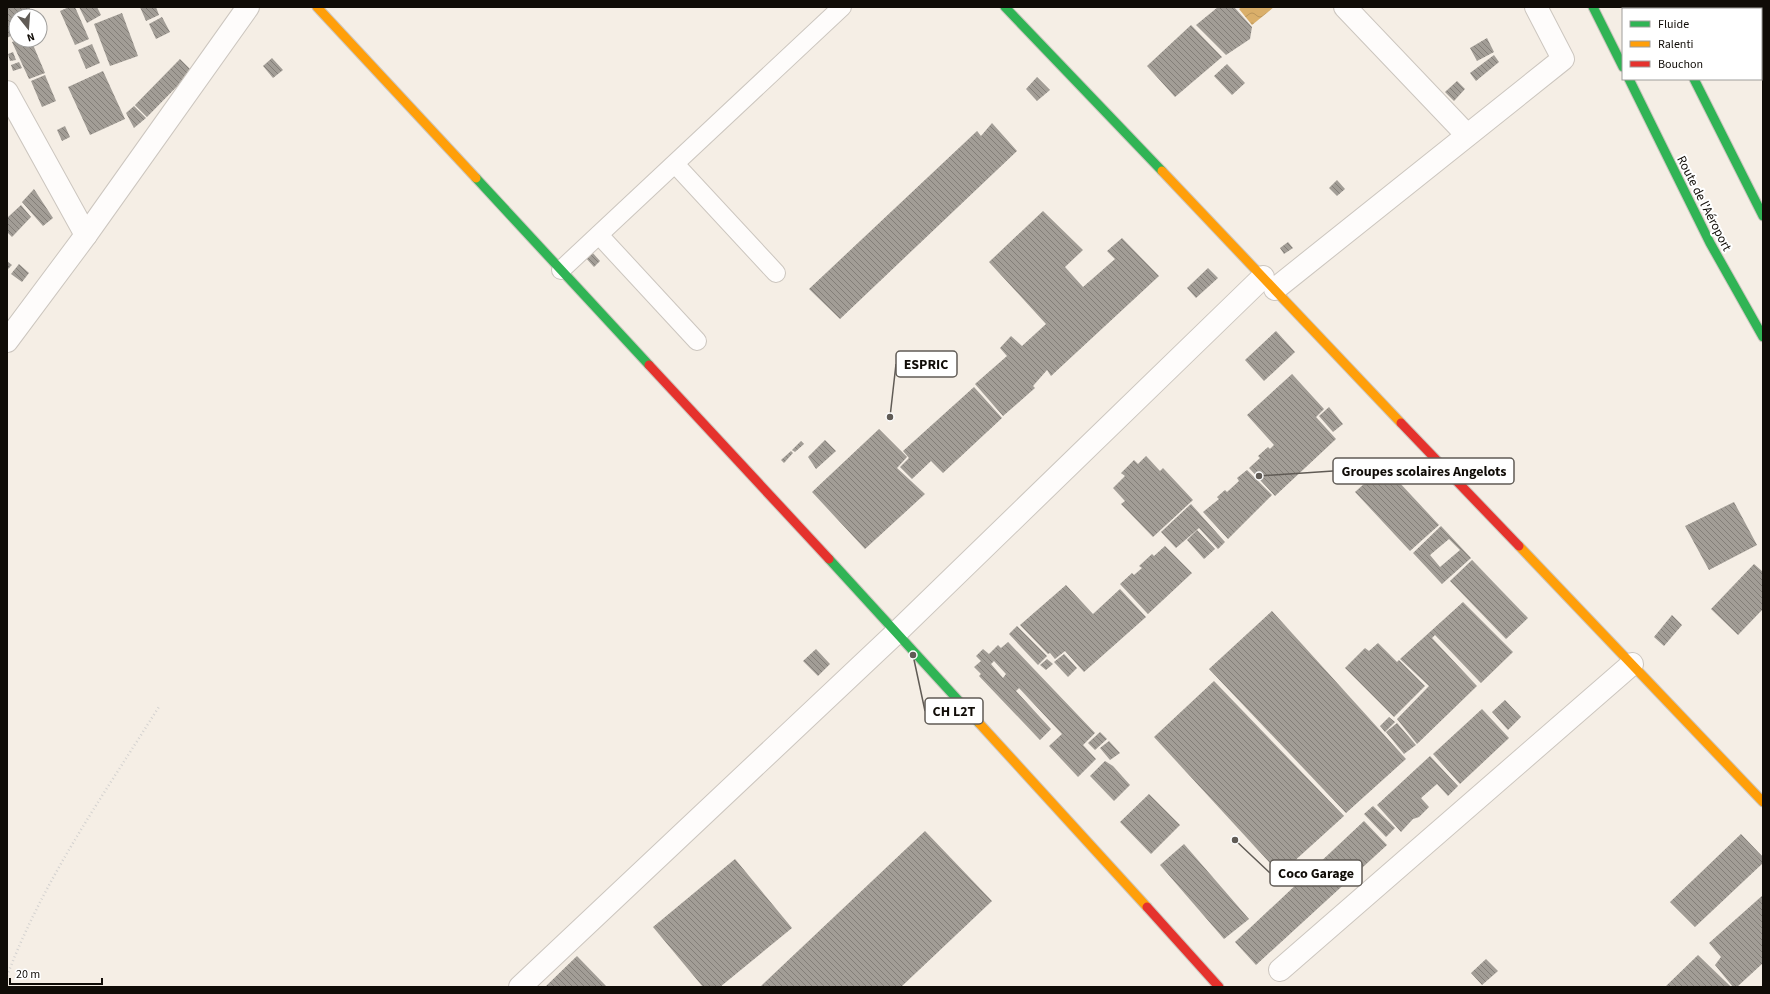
<svg xmlns="http://www.w3.org/2000/svg" width="1770" height="994" viewBox="0 0 1770 994" font-family="'Source Sans 3',sans-serif">
  <style>
    .water { fill: url(#water-waves) }
    .building { fill: url(#building-back-hatch); fill-rule: evenodd }
    .lines { fill: none; stroke-linecap: round; stroke-linejoin: round }
    .lane-casing { stroke: #ccc6bf; stroke-width: 20 }
    .street-casing { stroke: #ccc6bf; stroke-width: 24 }
    .fast-casing { stroke: #ccc6bf; stroke-width: 11 }
    .slow-casing { stroke: #ccc6bf; stroke-width: 11 }
    .jam-casing { stroke: #ccc6bf; stroke-width: 11 }
    .path { stroke: #d4d2d0; stroke-width: 2.5; stroke-dasharray: 1 3; stroke-linecap: butt }
    .lane { stroke: #fefcfb; stroke-width: 18 }
    .street { stroke: #fefcfb; stroke-width: 22 }
    .fast { stroke: #30b455; stroke-width: 9 }
    .slow { stroke: #ff9f0a; stroke-width: 9 }
    .jam { stroke: #e5322d; stroke-width: 9 }
    .labels { text-anchor: middle; stroke-width: 4; stroke-linejoin: round; paint-order: stroke }
    .street-label { font-size: 13px; fill: #100c07; stroke: #fff }
    .leader { fill: none; stroke: #605b55; stroke-width: 1.5 }
    .callout-dot { fill: #605b55; stroke: #fff; stroke-width: 1.5 }
    .callout { fill: #fff; stroke: #605b55; stroke-width: 1.5 }
    .callout-label { font-size: 14px; text-anchor: middle; font-weight: bold; fill: #100c07 }
  </style>
  <defs>
    <pattern id="water-waves" width="16" height="10" patternUnits="userSpaceOnUse"><rect width="16" height="10" fill="#daaf6a"/><path d="M0 5q4-4 8 0t8 0" fill="none" stroke="#ba955a"/></pattern>
    <pattern id="building-back-hatch" width="6" height="6" patternUnits="userSpaceOnUse"><rect width="6" height="6" fill="#a29d96"/><path d="M-1 5l2 2M0 0l6 6M5-1l2 2" fill="none" stroke="#837e78"/></pattern>
  </defs>
  <rect width="100%" height="100%" fill="#f5eee5"/>
  <path class="water" d="M1242 7H1274L1252 25 1239 9Z"/>
  <g class="building">
    <path d="M7 7H29L34 16H16V33L7 38Z"/>
    <path d="M69 7H75L89 39 75 45 60 11Z"/>
    <path d="M79 7H97L101 15 87 23Z"/>
    <path d="M140 7H156L159 15 146 21Z"/>
    <path d="M1218 7H1234L1252 27 1250 39 1226 55 1196 25Z"/>
    <path d="M122 13 138 56 110 66 94 24Z"/>
    <path d="M162 17 170 32 156 39 149 24Z"/>
    <path d="M1191 25 1222 57 1175 97 1147 66Z"/>
    <path d="M1487 38 1494 52 1477 61 1470 48Z"/>
    <path d="M17 40H31L45 73 29 79 12 42Z"/>
    <path d="M92 44 100 63 86 69 78 50Z"/>
    <path d="M13 52 16 60 10 61 8 54Z"/>
    <path d="M1494 55 1499 62 1476 81 1470 73Z"/>
    <path d="M272 58 283 70 273 78 263 66Z"/>
    <path d="M180 59 192 71 147 117 135 105Z"/>
    <path d="M19 62 22 68 13 71 11 65Z"/>
    <path d="M1227 64 1245 83 1232 95 1214 76Z"/>
    <path d="M103 71 125 119 90 135 68 87Z"/>
    <path d="M45 75 56 101 42 107 31 81Z"/>
    <path d="M1037 77 1050 90 1037 101 1026 89Z"/>
    <path d="M1457 81 1465 89 1454 101 1445 92Z"/>
    <path d="M134 106 146 118 134 128 126 113Z"/>
    <path d="M992 123 1017 151 840 319 809 289 977 131 981 136Z"/>
    <path d="M65 126 70 137 62 141 57 130Z"/>
    <path d="M1337 180 1345 189 1337 196 1329 188Z"/>
    <path d="M34 189 53 218 43 226 22 202Z"/>
    <path d="M21 205 31 217 12 237 7 232V218Z"/>
    <path d="M1043 211 1083 250 1065 267 1083 287 1115 259 1107 251 1122 238 1159 276 1051 376 1047 370 1033 386 1035 388 1003 416 975 384 1007 356 1000 348 1011 336 1022 346 1046 324 989 262Z"/>
    <path d="M1288 242 1293 248 1284 254 1280 248Z"/>
    <path d="M591 251 600 261 594 267 585 257Z"/>
    <path d="M7 261 12 265 7 270Z"/>
    <path d="M19 264 29 273 22 282 11 274Z"/>
    <path d="M1208 268 1218 278 1196 298 1187 288Z"/>
    <path d="M1276 331 1295 352 1264 381 1245 360Z"/>
    <path d="M1292 374 1324 409 1316 417 1336 439 1275 496 1249 468 1260 458 1258 456 1268 447 1270 449 1274 445 1247 415Z"/>
    <path d="M974 387 1002 418 943 473 931 461 912 479 900 467 909 458 903 451Z"/>
    <path d="M1329 407 1343 424 1333 432 1319 416Z"/>
    <path d="M879 429 907 457 897 468 925 494 865 549 812 492Z"/>
    <path d="M825 440 836 451 816 469 808 457Z"/>
    <path d="M801 441 804 444 795 452 792 450Z"/>
    <path d="M791 451 793 453 784 463 781 460Z"/>
    <path d="M1146 456 1160 471 1163 468 1193 500 1153 537 1121 504 1125 501 1113 488 1125 476 1121 473 1134 460 1138 464Z"/>
    <path d="M1384 466 1439 525 1410 551 1355 492Z"/>
    <path d="M1247 470 1272 495 1228 539 1203 512 1219 499 1217 497 1225 490 1227 492 1239 481 1237 478Z"/>
    <path d="M1734 502 1757 545 1709 570 1685 526Z"/>
    <path d="M1191 504 1225 542 1218 549 1199 528 1176 548 1161 532Z"/>
    <path d="M1441 526 1471 558 1442 584 1413 553ZM1449 539 1460 550 1440 567 1430 555Z"/>
    <path d="M1197 530 1215 549 1204 559 1187 540Z"/>
    <path d="M1165 546 1192 573 1148 614 1120 584 1132 573 1134 575 1142 568 1139 566 1152 554 1154 556Z"/>
    <path d="M1472 560 1528 618 1506 639 1450 581Z"/>
    <path d="M1754 564 1763 572V609L1738 635 1711 609Z"/>
    <path d="M1066 585 1093 614 1120 589 1146 617 1084 672 1065 651 1055 659 1050 653 1048 654 1020 625Z"/>
    <path d="M1463 602 1513 652 1481 683 1435 635 1432 638 1477 686 1417 744 1397 719 1429 686 1400 659Z"/>
    <path d="M1272 611 1406 759 1346 813 1209 669Z"/>
    <path d="M1672 615 1682 625 1664 646 1654 637Z"/>
    <path d="M1017 626 1047 656 1038 665 1009 634Z"/>
    <path d="M1008 642 1095 733 1083 745 1096 759 1078 777 1049 746 1062 734 1019 688 1016 691 1051 729 1040 740 979 676 981 674 974 667 981 661 976 656 983 649 989 654 998 645 1001 648ZM994 661 1006 674 1003 678 991 664Z"/>
    <path d="M1378 643 1397 662 1399 660 1425 686 1394 717 1345 668 1365 648 1369 651Z"/>
    <path d="M816 649 830 664 818 676 803 661Z"/>
    <path d="M1064 654 1077 668 1068 677 1054 662Z"/>
    <path d="M1047 659 1053 664 1046 670 1040 665Z"/>
    <path d="M1214 681 1344 816 1280 874 1154 737Z"/>
    <path d="M1505 700 1521 717 1508 730 1492 712Z"/>
    <path d="M1482 709 1509 738 1460 784 1433 754Z"/>
    <path d="M1389 717 1395 722 1385 732 1380 726Z"/>
    <path d="M1397 723 1416 745 1404 754 1386 732Z"/>
    <path d="M1100 732 1107 739 1095 750 1088 743Z"/>
    <path d="M1109 741 1120 753 1110 760 1100 748Z"/>
    <path d="M1430 756 1458 786 1448 796 1437 784 1421 798 1429 807 1419 817 1413 819 1401 832 1377 805Z"/>
    <path d="M1105 761 1113 766 1130 785 1114 801 1090 776Z"/>
    <path d="M1149 794 1180 825 1151 854 1120 822Z"/>
    <path d="M1373 806 1395 828 1386 837 1364 814Z"/>
    <path d="M1364 821 1387 845 1256 965 1235 942Z"/>
    <path d="M925 831 992 901 901 987H760Z"/>
    <path d="M1741 834 1763 857V863L1695 927 1670 902Z"/>
    <path d="M1184 844 1249 919 1224 939 1160 865Z"/>
    <path d="M735 859 792 928 720 987H703L653 927Z"/>
    <path d="M1763 895V963L1737 987H1733L1715 965 1721 957 1709 943Z"/>
    <path d="M1698 955 1731 987H1665Z"/>
    <path d="M577 956 607 987H545Z"/>
    <path d="M1486 959 1498 971 1482 985 1471 973Z"/>
  </g>
  <g class="lines">
    <defs>
      <g id="lane">
        <path d="M675 164 776 273"/>
        <path d="M599 235 697 341"/>
        <path d="M561 270 842 7"/>
      </g>
      <g id="street">
        <path d="M1345 7 1467 135"/>
        <path d="M1744 7 1745 9"/>
        <path d="M1761 41 1763 45"/>
        <path d="M7 92 86 235"/>
        <path d="M1275 289 1563 59 1536 7"/>
        <path d="M7 341 86 235 248 7"/>
        <path d="M1280 970 1632 664"/>
        <path d="M520 987 897 632 1263 277"/>
      </g>
      <g id="fast">
        <path d="M1005 7 1162 171"/>
        <path d="M1593 7 1623 67"/>
        <path d="M1629 79 1710 243 1763 337"/>
        <path d="M1694 79 1763 216"/>
        <path d="M476 178 649 365"/>
        <path d="M829 559 979 723"/>
      </g>
      <g id="slow">
        <path d="M317 7 476 178"/>
        <path d="M1162 171 1401 423"/>
        <path d="M1519 546 1763 802"/>
        <path d="M979 723 1147 907"/>
      </g>
      <g id="jam">
        <path d="M1657 7 1658 9"/>
        <path d="M649 365 829 559"/>
        <path d="M1401 423 1519 546"/>
        <path d="M1147 907 1219 987"/>
      </g>
    </defs>
    <use href="#lane" class="lane-casing"/>
    <use href="#street" class="street-casing"/>
    <use href="#fast" class="fast-casing"/>
    <use href="#slow" class="slow-casing"/>
    <use href="#jam" class="jam-casing"/>
    <path class="path" d="M7 976C44 878 105 793 160 705"/>
    <use href="#lane" class="lane"/>
    <use href="#street" class="street"/>
    <use href="#fast" class="fast"/>
    <use href="#slow" class="slow"/>
    <use href="#jam" class="jam"/>
  </g>
  <g class="labels">
    <g class="street-label">
      <text transform="translate(1705 203) rotate(63)" y="5">Route de l'Aéroport</text>
    </g>
  </g>
  <path class="leader" d="M890 417L896 364M1259 476L1333 471M913 655L925 711M1235 840L1270 873"/>
  <g class="callout-dot">
    <circle cx="890" cy="417" r="4"/>
    <circle cx="1259" cy="476" r="4"/>
    <circle cx="913" cy="655" r="4"/>
    <circle cx="1235" cy="840" r="4"/>
  </g>
  <g class="callout">
    <rect x="896" y="351" width="61" height="26" rx="4"/>
    <rect x="1333" y="458" width="181" height="26" rx="4"/>
    <rect x="925" y="698" width="58" height="26" rx="4"/>
    <rect x="1270" y="860" width="92" height="26" rx="4"/>
  </g>
  <g class="callout-label">
    <text x="926" y="369">ESPRIC</text>
    <text x="1424" y="476">Groupes scolaires Angelots</text>
    <text x="954" y="716">CH L2T</text>
    <text x="1316" y="878">Coco Garage</text>
  </g>
  <rect width="1770" height="994" fill="none" stroke="#100c07" stroke-width="16"/>
  <rect x="1622" y="8" width="140" height="72" fill="#ffffff" stroke="#9f9e9c"/>
  <rect x="1630" y="21" width="20" height="6" fill="#30b455" stroke="#9f9e9c"/>
  <text x="1658" y="28" font-size="12" fill="#100c07">Fluide</text>
  <rect x="1630" y="41" width="20" height="6" fill="#ff9f0a" stroke="#9f9e9c"/>
  <text x="1658" y="48" font-size="12" fill="#100c07">Ralenti</text>
  <rect x="1630" y="61" width="20" height="6" fill="#e5322d" stroke="#9f9e9c"/>
  <text x="1658" y="68" font-size="12" fill="#100c07">Bouchon</text>
  <g transform="translate(28 28) rotate(163)"><circle r="19" fill="#ffffff" stroke="#9f9e9c"/>
  <path d="M0-3L7 15L0 10L-7 15Z" fill="#605b55"/>
  <text y="-6" font-size="11" font-weight="bold" text-anchor="middle" fill="#100c07">N</text>
  </g>
  <path d="M10 978v6h92v-6" fill="none" stroke="#100c07" stroke-width="2"/>
  <text x="16" y="978" font-size="12" fill="#100c07" stroke="#ffffff" stroke-width="3" paint-order="stroke">20 m</text>
</svg>
